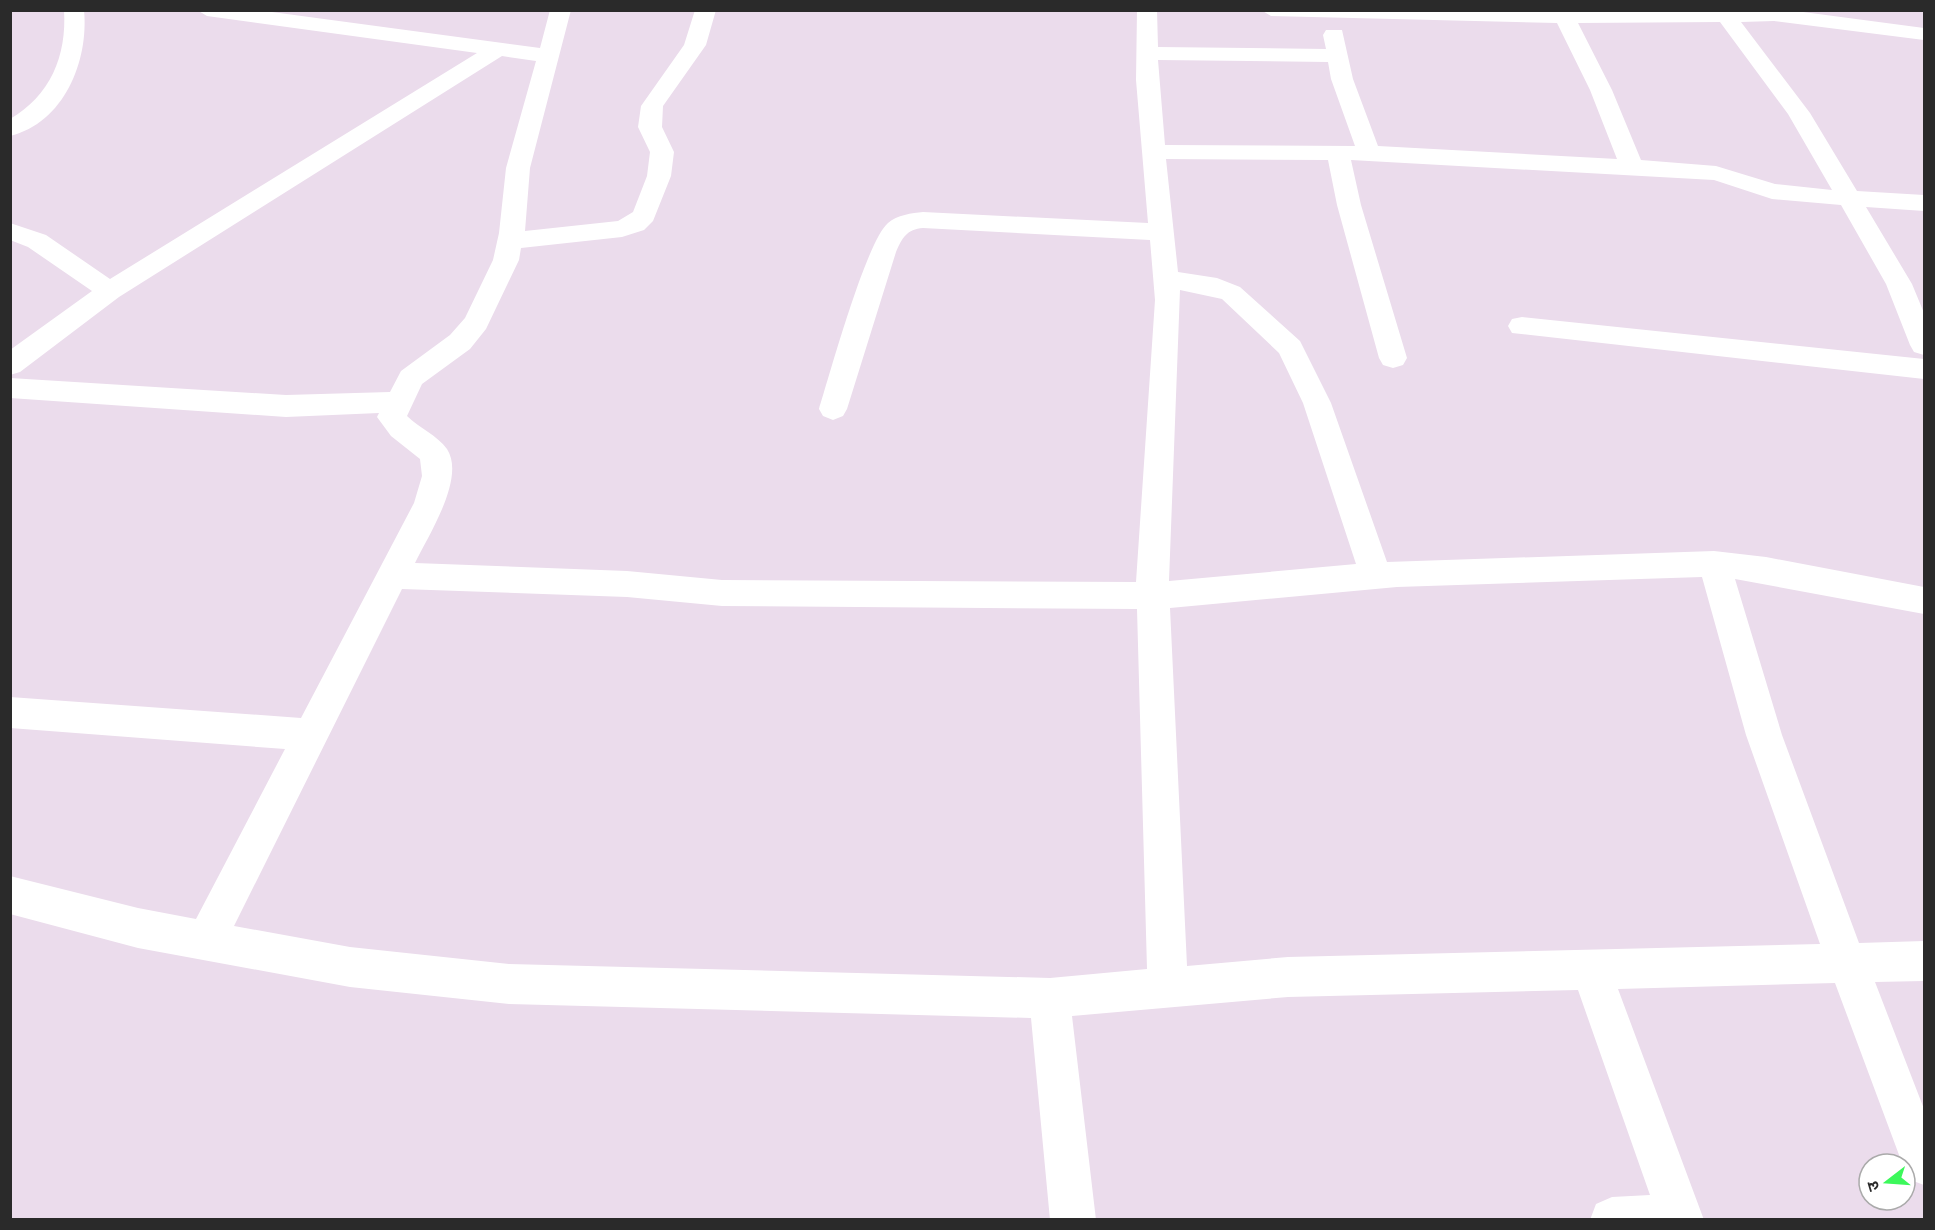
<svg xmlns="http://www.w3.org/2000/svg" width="1935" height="1230" viewBox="0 0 1935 1230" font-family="Ubuntu,'Noto Sans Devanagari',sans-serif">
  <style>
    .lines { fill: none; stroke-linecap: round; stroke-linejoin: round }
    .street { fill: #fff; fill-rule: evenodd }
  </style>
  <rect width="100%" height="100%" fill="#ebdcec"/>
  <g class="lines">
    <g class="street">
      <path d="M64 10H84C89 61 64 123 10 136V119C50 96 67 56 64 10Z"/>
      <path d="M197 10H257L540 48 550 10H571L530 168 525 231 618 221 633 212 647 176 650 152 638 127 641 106 684 45 695 10H716L706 45 663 106 662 127 674 152 671 176 653 221 644 230 622 237 521 248 519 260 486 329 470 349 422 384 407 416C419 428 437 435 447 449 466 478 428 536 415 563L627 571 722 580 1136 582 1155 300 1150 240 923 228C907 229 902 238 896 252L847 409 843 416 833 420 823 416 819 409C830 374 866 242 888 223 897 215 912 213 923 212L1148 223 1136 80 1137 10H1157L1158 47 1326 49 1323 35 1326 30H1342L1353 79 1378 146 1617 159 1590 90 1557 23 1271 16 1261 10H1788L1924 28V40L1774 21 1741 22 1810 113 1857 191 1924 195V211L1866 207 1912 284 1924 313V355L1914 352 1910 345 1886 284 1841 205 1772 199 1714 180 1351 160 1361 205 1407 358 1403 365 1393 368 1383 365 1379 358 1337 205 1328 160 1166 159 1178 272 1217 278 1240 287 1300 341 1331 403 1387 562 1714 551 1766 557 1924 587V614L1735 579 1782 735 1859 943 1924 941V981L1875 982 1924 1109V1185L1908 1179 1835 983 1618 989 1704 1220H1590L1596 1204 1612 1197 1650 1195 1578 990 1288 997 1072 1016 1096 1220H1050L1031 1018 509 1004 350 987 138 948 10 914V876L138 908 196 919 285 749 10 728V697L301 718 414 503 422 476 420 459 391 436 377 417 379 413 286 417 10 398V378L286 395 390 392 401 371 450 335 465 318 493 260 499 233 506 168 536 61 502 56 119 297 20 372 10 375V350L92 291 28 247 10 240V223L46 235 110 279 477 53 207 16ZM1720 22 1788 114 1832 190 1775 184 1716 166 1641 160 1612 90 1578 23ZM1158 60 1328 62 1331 79 1355 146 1165 145ZM1180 290 1222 299 1279 353 1303 403 1356 564 1169 581ZM1702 577 1746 735 1820 944 1288 957 1187 966 1170 608 1397 587ZM402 589 627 597 722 606 1137 609 1147 969 1050 978 509 964 350 947 234 926Z"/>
      <path d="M1522 317 1924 359V379L1512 333 1508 326 1512 319Z"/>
    </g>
  </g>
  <rect width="1935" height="1230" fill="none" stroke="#2a2a2a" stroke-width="24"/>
  <g transform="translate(1887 1182) rotate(253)"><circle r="28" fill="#ffffff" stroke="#aaaaaa" stroke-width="1.5"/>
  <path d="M0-4.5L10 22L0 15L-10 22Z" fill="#3cf85b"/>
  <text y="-9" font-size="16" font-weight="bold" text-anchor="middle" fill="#2a2a2a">उ</text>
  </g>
</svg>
